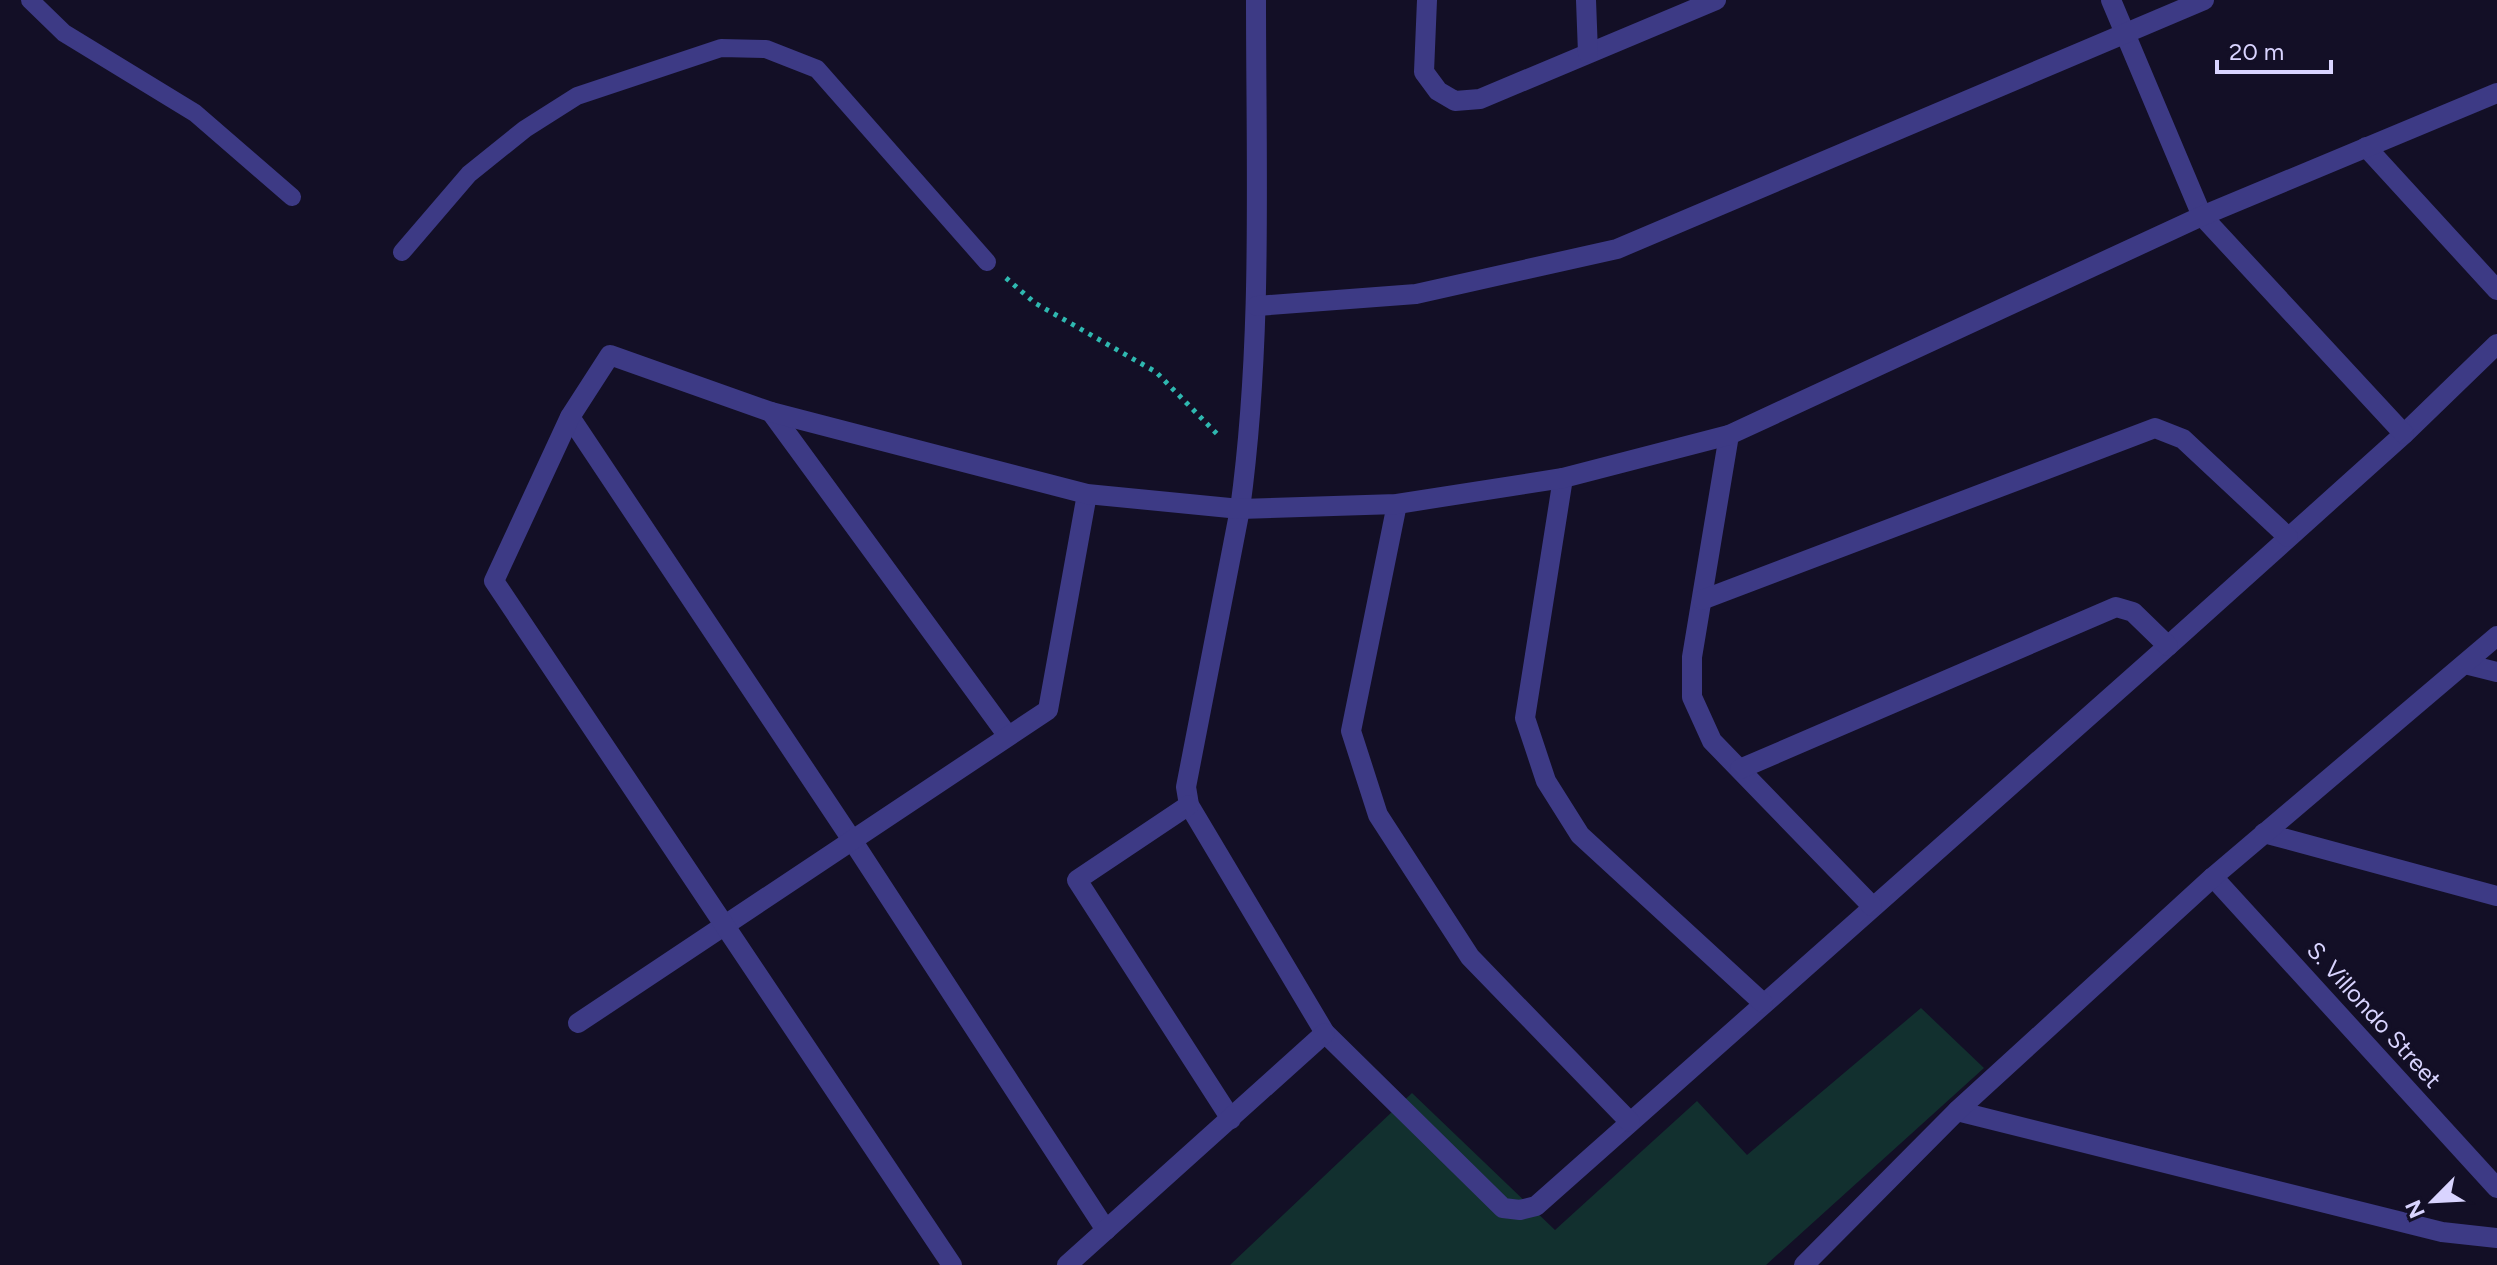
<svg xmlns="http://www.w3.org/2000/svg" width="2497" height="1265" viewBox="0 0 2497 1265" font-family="Figtree,sans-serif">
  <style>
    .green { fill: #12302f }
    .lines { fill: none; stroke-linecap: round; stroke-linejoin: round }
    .path { stroke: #2fb8b0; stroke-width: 5; stroke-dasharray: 4 6; stroke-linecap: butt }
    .lane { stroke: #3d3a85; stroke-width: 18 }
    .street { stroke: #3d3a85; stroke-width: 20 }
    .labels { text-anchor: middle; stroke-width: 8; stroke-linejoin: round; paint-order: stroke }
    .street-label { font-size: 24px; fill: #d9d4ff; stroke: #130f26 }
  </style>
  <rect width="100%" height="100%" fill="#130f26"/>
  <path class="green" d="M1921 1008 1984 1068 1766 1265H1230L1412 1093 1555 1230 1697 1101 1747 1155Z"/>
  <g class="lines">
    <path class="path" d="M1006 278 1035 303 1156 372 1218 435"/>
    <g class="lane">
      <path d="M30 0 64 33 195 113 292 197"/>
      <path d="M402 252 469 174 525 129 577 96 721 48 766 49 817 69 987 262"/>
    </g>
    <g class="street">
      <path d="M1256 0C1256 170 1263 341 1240 509L1186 787 1189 805 1325 1033 1503 1208 1520 1210 1536 1206 2168 646 2404 434 2497 344"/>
      <path d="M1427 0 1424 72 1438 91 1455 101 1480 99 1716 0"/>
      <path d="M1586 0 1588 53"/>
      <path d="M2111 0 2202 216 2404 434"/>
      <path d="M2366 147 2497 290"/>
      <path d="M1257 306 1416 294 1617 249 2204 0"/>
      <path d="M771 412 1008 736"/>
      <path d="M570 417 852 840 1106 1230"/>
      <path d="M1729 435 1692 657V697L1712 741 1872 906"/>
      <path d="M1563 478 1525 718 1546 781 1580 835 1763 1003"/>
      <path d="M1397 504 1351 731 1378 815 1470 957 1630 1122"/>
      <path d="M1702 600 2155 428 2183 439 2288 537"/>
      <path d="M2465 664 2497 672"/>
      <path d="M1740 769 2116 607 2133 612 2168 646"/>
      <path d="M1189 805 1077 880 1231 1119"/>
      <path d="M2264 833 2497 896"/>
      <path d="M2213 877 2497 1188"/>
      <path d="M578 1023 1048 710 1087 494"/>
      <path d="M1957 1111 2442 1232 2497 1238"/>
      <path d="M952 1265 494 581 570 417 610 355 771 412 1087 494 1240 509 1397 504 1563 478 1729 435 2202 216 2497 93"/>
      <path d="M1067 1265 1325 1033"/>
      <path d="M1804 1265 1957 1111 2213 877 2497 636"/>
    </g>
  </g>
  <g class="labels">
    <g class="street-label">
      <text transform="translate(2374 1015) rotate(48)" y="8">S. Villondo Street</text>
    </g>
  </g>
  <g transform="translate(2433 1201) rotate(246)" stroke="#130f26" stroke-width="6" paint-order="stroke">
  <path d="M0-6L14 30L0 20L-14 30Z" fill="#d9d4ff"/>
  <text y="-12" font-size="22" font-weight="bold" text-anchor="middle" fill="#d9d4ff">N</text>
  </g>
  <path d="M2217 60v12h114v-12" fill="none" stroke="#d9d4ff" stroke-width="4"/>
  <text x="2229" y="60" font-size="24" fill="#d9d4ff" stroke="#130f26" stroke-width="6" paint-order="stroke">20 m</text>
</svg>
